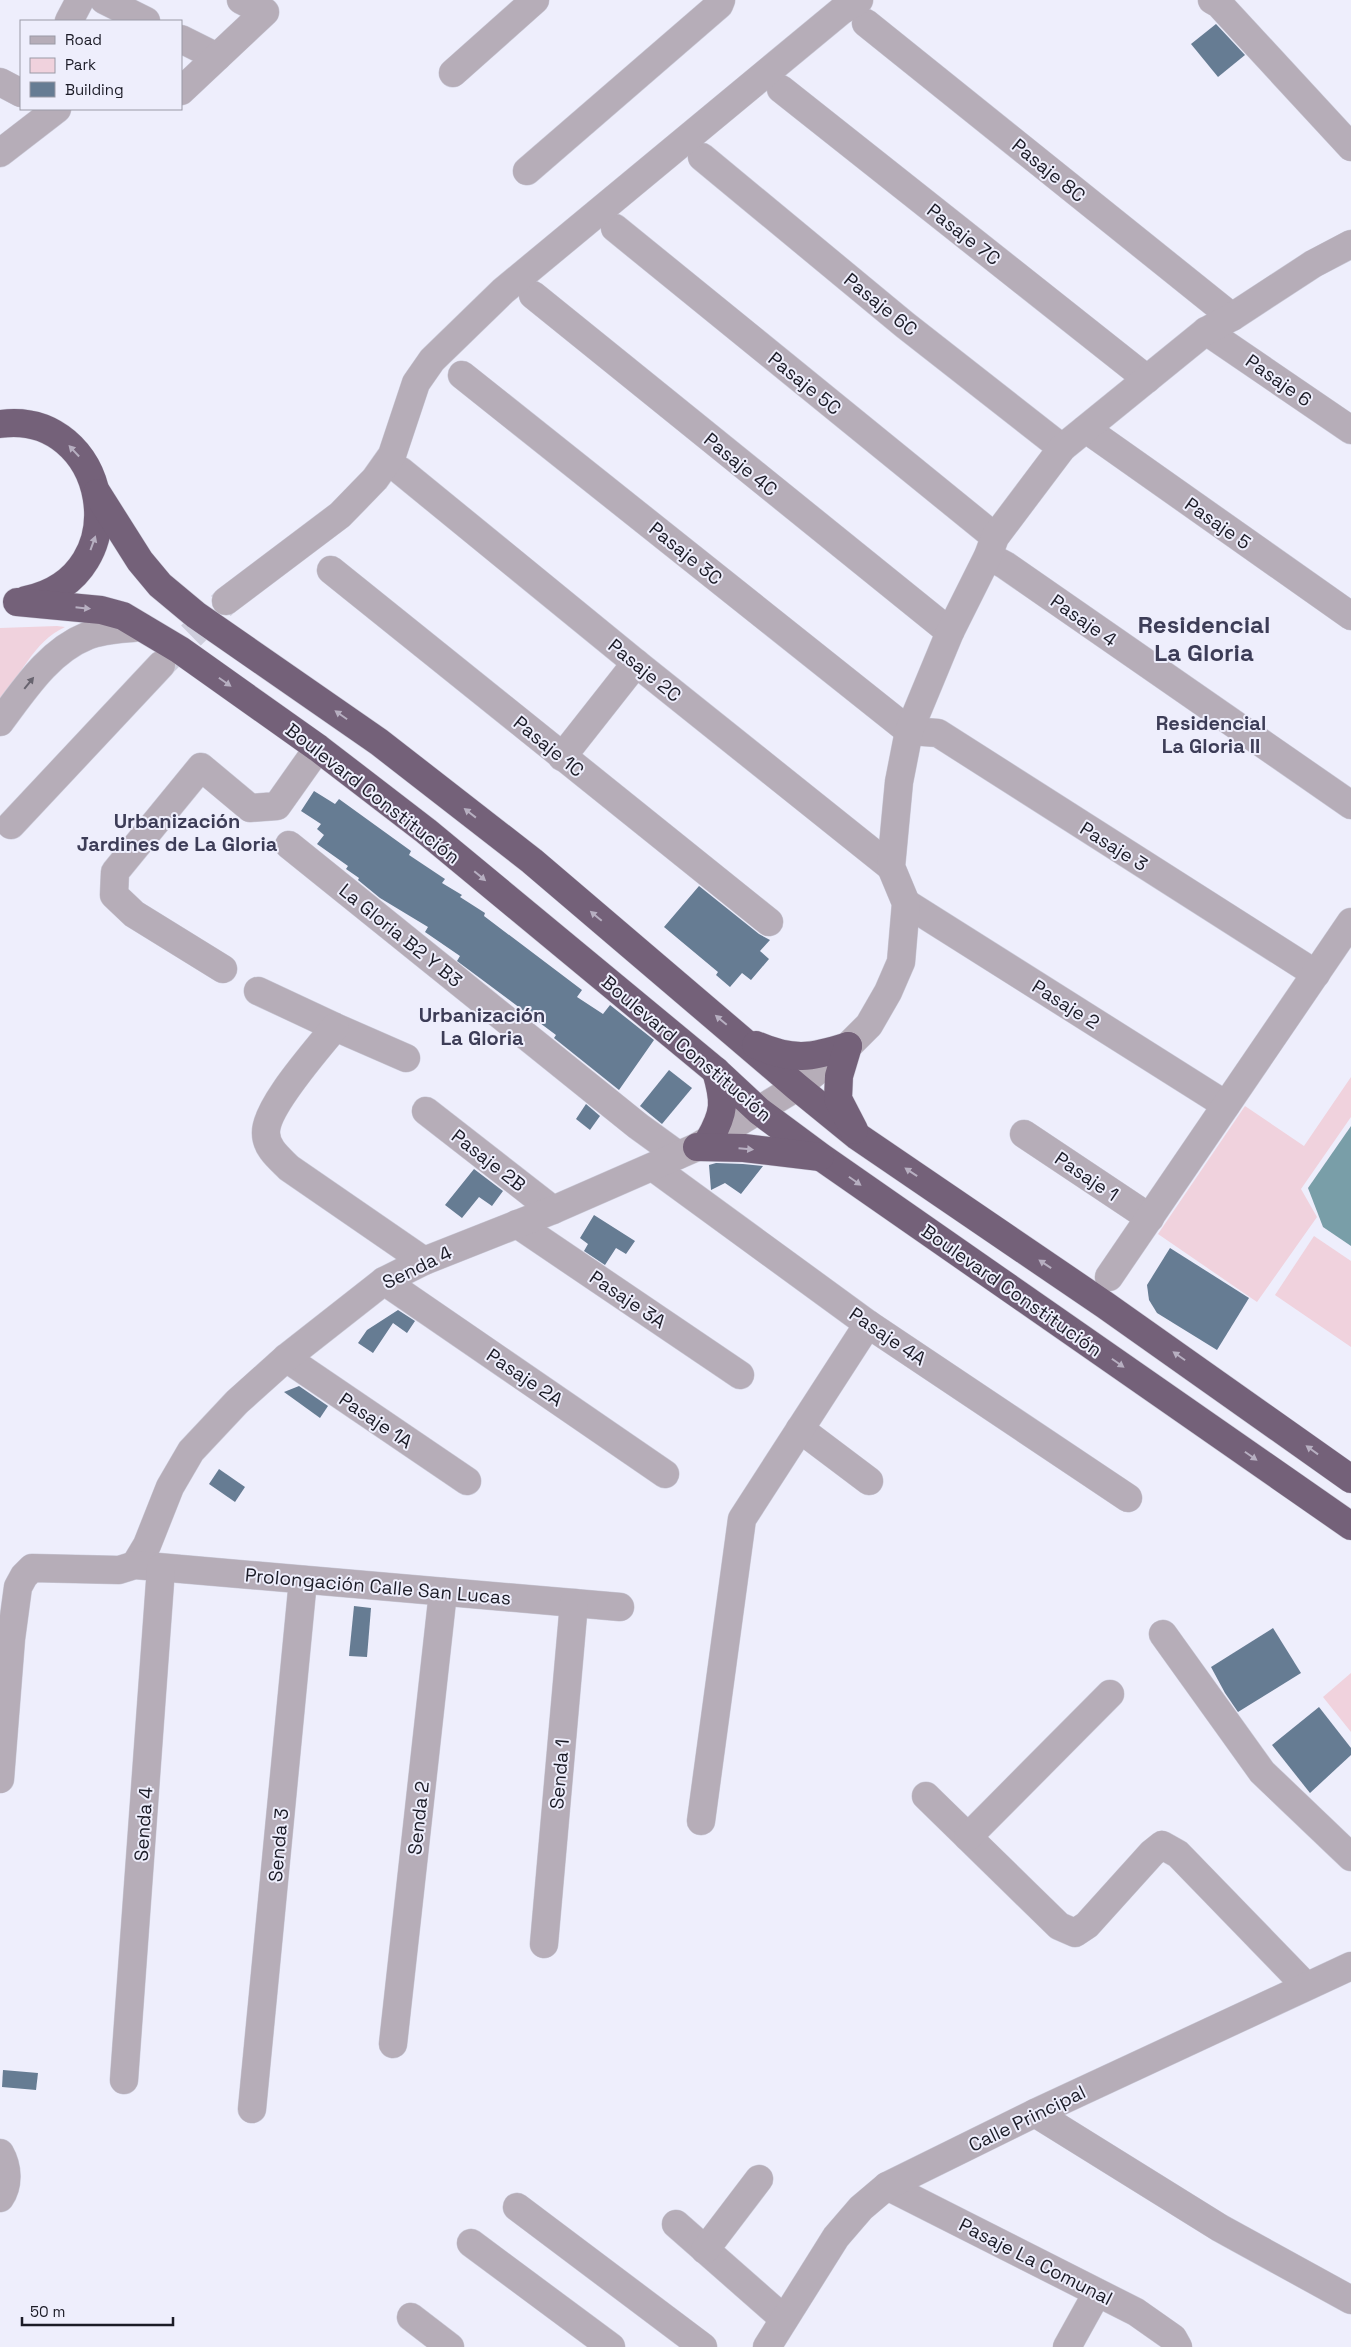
<svg xmlns="http://www.w3.org/2000/svg" width="1351" height="2347" viewBox="0 0 1351 2347" font-family="'Space Grotesk',sans-serif">
  <style>
    .green { fill: #f0d2dd }
    .water { fill: #799ea8 }
    .building { fill: #667c93 }
    .lines { fill: none; stroke-linecap: round; stroke-linejoin: round }
    .minor-tunnel { stroke: #cecedc; stroke-width: 28; stroke-dasharray: 28 14; stroke-linecap: butt }
    .minor-casing { stroke: #ccccda; stroke-width: 29 }
    .highway-casing { stroke: #ccccda; stroke-width: 29 }
    .minor { stroke: #b6adb8; stroke-width: 28 }
    .highway { stroke: #746179; stroke-width: 28 }
    .oneway { fill: #b7afc1 }
    .oneway2 { fill: #68646f }
    .labels { text-anchor: middle; stroke-width: 4; stroke-linejoin: round; paint-order: stroke }
    .street-label { font-size: 19px; fill: #1b1b26; stroke: #eeeefc }
    .neighbourhood-label { font-size: 20px; font-weight: bold; fill: #3d3d57; stroke: #eeeefc }
    .district-label { font-size: 24px; font-weight: bold; fill: #3d3d57; stroke: #eeeefc }
  </style>
  <rect width="100%" height="100%" fill="#eeeefc"/>
  <g class="green">
    <path d="M57 626 65 627C34 641 18 678 0 705V628Z"/>
    <path d="M1351 1077V1117L1301 1189 1317 1217 1257 1302 1158 1234 1245 1106 1304 1146Z"/>
    <path d="M1314 1236 1351 1261V1347L1275 1295Z"/>
    <path d="M1351 1673V1732L1323 1697Z"/>
  </g>
  <path class="water" d="M1351 1126V1246L1323 1227 1308 1188Z"/>
  <g class="building">
    <path d="M1216 24 1245 55 1218 77 1191 44Z"/>
    <path d="M314 791 335 804 339 799 411 851 409 855 445 879 442 883 462 895 460 897 485 913 484 916 582 990 577 997 603 1014 610 1005 654 1040 619 1090 554 1038 556 1035 457 961 460 956 425 932 428 927 380 898 358 880 359 878 346 869 348 866 317 844 324 835 317 829 321 824 301 811Z"/>
    <path d="M699 886 759 934 770 940 760 951 769 959 751 980 742 973 730 987 716 975 718 972 664 927Z"/>
    <path d="M669 1070 692 1088 662 1124 640 1106Z"/>
    <path d="M586 1104 600 1116 590 1130 576 1119Z"/>
    <path d="M716 1163 743 1164 763 1166 741 1194 725 1183 711 1190 709 1165Z"/>
    <path d="M474 1169 503 1191 492 1206 479 1197 462 1218 445 1205Z"/>
    <path d="M594 1215 635 1241 626 1254 616 1248 605 1265 584 1251 588 1244 580 1238Z"/>
    <path d="M1170 1248 1249 1298 1217 1350 1157 1313 1149 1300 1147 1285Z"/>
    <path d="M398 1310 415 1321 407 1333 393 1323 373 1353 358 1343 367 1330Z"/>
    <path d="M299 1386 328 1406 320 1418 284 1392Z"/>
    <path d="M219 1469 245 1487 235 1502 209 1484Z"/>
    <path d="M354 1606 371 1608 367 1657 349 1656Z"/>
    <path d="M1273 1628 1301 1673 1238 1712 1225 1693 1211 1667Z"/>
    <path d="M1319 1707 1351 1748V1755L1310 1793 1272 1745Z"/>
    <path d="M3 2070 38 2073 36 2090 2 2087Z"/>
  </g>
  <g class="lines">
    <path class="minor-tunnel" d="M161 665 226 601"/>
    <defs>
      <g id="minor">
        <path d="M104 0 146 21"/>
        <path d="M1212 0 1219 4 1351 147"/>
        <path d="M69 21 80 0"/>
        <path d="M866 23 1232 317"/>
        <path d="M181 39 217 57"/>
        <path d="M453 73 535 0"/>
        <path d="M0 82 21 93"/>
        <path d="M781 89 1147 379"/>
        <path d="M181 91 265 12 241 0"/>
        <path d="M0 153 57 109"/>
        <path d="M702 157 905 325 1062 448"/>
        <path d="M527 171 719 5 721 0"/>
        <path d="M615 228 995 537"/>
        <path d="M533 295 950 632"/>
        <path d="M1206 331 1351 430"/>
        <path d="M462 375 909 731 938 733 1316 974"/>
        <path d="M1086 429 1351 616"/>
        <path d="M401 471 636 663 891 867"/>
        <path d="M988 556 1005 565 1351 805"/>
        <path d="M331 570 769 922"/>
        <path d="M226 601 340 515 375 479 392 455 416 383 432 360 503 291 841 11 859 0"/>
        <path d="M0 722C24 690 49 651 87 636 103 629 124 629 141 627"/>
        <path d="M562 757 636 663"/>
        <path d="M11 825 161 665"/>
        <path d="M289 845 638 1126 678 1155"/>
        <path d="M906 903 1226 1105"/>
        <path d="M223 969 134 914 114 895 115 872 201 767 250 808 277 806 318 748"/>
        <path d="M258 991 335 1027 406 1058"/>
        <path d="M335 1027C317 1050 265 1107 266 1133 266 1148 279 1158 289 1168L424 1261"/>
        <path d="M426 1111 553 1210"/>
        <path d="M1024 1134 1150 1218"/>
        <path d="M653 1167 868 1324 1128 1498"/>
        <path d="M517 1224 740 1375"/>
        <path d="M1109 1277 1351 922"/>
        <path d="M384 1281 665 1474"/>
        <path d="M286 1358 467 1481"/>
        <path d="M800 1429 869 1481"/>
        <path d="M135 1565 147 1545 170 1487 191 1451 237 1402 286 1358 384 1281 424 1261 553 1210 697 1147 797 1087 848 1046 869 1025 888 992 901 962 906 903 891 867 899 782 909 731 950 632 988 556 995 537 1062 448 1206 331 1232 317 1313 264 1351 244"/>
        <path d="M1163 1634 1262 1772 1351 1857"/>
        <path d="M0 1779 11 1639 18 1587 24 1576 32 1568 119 1570 135 1565 620 1607"/>
        <path d="M926 1796 1059 1926 1075 1933 1087 1925 1152 1853 1162 1845 1178 1854 1306 1986"/>
        <path d="M701 1821 742 1519 868 1324"/>
        <path d="M968 1837 1110 1694"/>
        <path d="M544 1944 574 1603"/>
        <path d="M393 2044 443 1592"/>
        <path d="M124 2080 161 1568"/>
        <path d="M252 2109 303 1580"/>
        <path d="M1035 2113 1220 2228 1351 2300"/>
        <path d="M0 2153C8 2167 9 2185 0 2198"/>
        <path d="M887 2186 1136 2312 1173 2338 1178 2347"/>
        <path d="M517 2207 703 2347"/>
        <path d="M676 2224 784 2319"/>
        <path d="M471 2243 611 2347"/>
        <path d="M705 2250 759 2179"/>
        <path d="M411 2317 450 2347"/>
        <path d="M767 2347 836 2237 861 2208 887 2186 1035 2113 1351 1966"/>
        <path d="M1067 2347 1097 2293"/>
      </g>
      <g id="highway">
        <path d="M0 424C108 409 141 576 26 600"/>
        <path d="M97 493 140 561 160 585 196 615 379 742 532 861 797 1087 857 1136 1105 1305 1351 1479"/>
        <path d="M17 602 101 610 123 616 180 650 318 748 426 831 716 1071 759 1111 821 1157 1351 1526"/>
        <path d="M756 1045C793 1061 811 1058 848 1046"/>
        <path d="M848 1046 839 1076 838 1099 854 1130"/>
        <path d="M709 1140C725 1112 725 1102 716 1071"/>
        <path d="M697 1147 744 1148 820 1157"/>
      </g>
    </defs>
    <use href="#minor" class="minor-casing"/>
    <use href="#highway" class="highway-casing"/>
    <use href="#minor" class="minor"/>
    <use href="#highway" class="highway"/>
  </g>
  <defs><path id="oneway-solid" d="M-6-.8H1V-3.2L6.5 0L1 3.2V.8H-6Z" transform="scale(1.25)"/></defs>
  <g class="oneway">
    <use href="#oneway-solid" transform="translate(74 451) rotate(-133)"/>
    <use href="#oneway-solid" transform="translate(93 543) rotate(-70)"/>
    <use href="#oneway-solid" transform="translate(83 608) rotate(6)"/>
    <use href="#oneway-solid" transform="translate(225 682) rotate(35)"/>
    <use href="#oneway-solid" transform="translate(341 715) rotate(-145)"/>
    <use href="#oneway-solid" transform="translate(470 813) rotate(-142)"/>
    <use href="#oneway-solid" transform="translate(480 876) rotate(40)"/>
    <use href="#oneway-solid" transform="translate(596 916) rotate(-140)"/>
    <use href="#oneway-solid" transform="translate(721 1020) rotate(-140)"/>
    <use href="#oneway-solid" transform="translate(746 1149) rotate(5)"/>
    <use href="#oneway-solid" transform="translate(911 1172) rotate(-146)"/>
    <use href="#oneway-solid" transform="translate(855 1181) rotate(35)"/>
    <use href="#oneway-solid" transform="translate(1045 1264) rotate(-146)"/>
    <use href="#oneway-solid" transform="translate(1179 1356) rotate(-145)"/>
    <use href="#oneway-solid" transform="translate(1118 1363) rotate(35)"/>
    <use href="#oneway-solid" transform="translate(1312 1450) rotate(-144)"/>
    <use href="#oneway-solid" transform="translate(1251 1456) rotate(35)"/>
  </g>
  <use class="oneway2" href="#oneway-solid" transform="translate(29 683) rotate(-51)"/>
  <g class="labels">
    <g class="street-label">
      <text transform="translate(1049 170) rotate(39)" y="7">Pasaje 8C</text>
      <text transform="translate(964 234) rotate(38)" y="7">Pasaje 7C</text>
      <text transform="translate(881 304) rotate(39)" y="7">Pasaje 6C</text>
      <text transform="translate(1279 380) rotate(35)" y="7">Pasaje 6</text>
      <text transform="translate(805 383) rotate(39)" y="7">Pasaje 5C</text>
      <text transform="translate(741 464) rotate(39)" y="7">Pasaje 4C</text>
      <text transform="translate(1218 523) rotate(35)" y="7">Pasaje 5</text>
      <text transform="translate(686 553) rotate(39)" y="7">Pasaje 3C</text>
      <text transform="translate(1084 620) rotate(35)" y="7">Pasaje 4</text>
      <text transform="translate(645 670) rotate(39)" y="7">Pasaje 2C</text>
      <text transform="translate(549 746) rotate(39)" y="7">Pasaje 1C</text>
      <text transform="translate(373 793) rotate(38)" y="7">Boulevard Constitución</text>
      <text transform="translate(1114 846) rotate(32)" y="7">Pasaje 3</text>
      <text transform="translate(401 935) rotate(39)" y="7">La Gloria B2 Y B3</text>
      <text transform="translate(1066 1004) rotate(32)" y="7">Pasaje 2</text>
      <text transform="translate(687 1048) rotate(40)" y="7">Boulevard Constitución</text>
      <text transform="translate(489 1160) rotate(38)" y="7">Pasaje 2B</text>
      <text transform="translate(1087 1176) rotate(34)" y="7">Pasaje 1</text>
      <text transform="translate(417 1267) rotate(-26)" y="7">Senda 4</text>
      <text transform="translate(1012 1290) rotate(35)" y="7">Boulevard Constitución</text>
      <text transform="translate(628 1299) rotate(34)" y="7">Pasaje 3A</text>
      <text transform="translate(888 1336) rotate(34)" y="7">Pasaje 4A</text>
      <text transform="translate(525 1377) rotate(34)" y="7">Pasaje 2A</text>
      <text transform="translate(376 1420) rotate(34)" y="7">Pasaje 1A</text>
      <text transform="translate(378 1586) rotate(5)" y="7">Prolongación Calle San Lucas</text>
      <text transform="translate(559 1774) rotate(-85)" y="7">Senda 1</text>
      <text transform="translate(418 1818) rotate(-84)" y="7">Senda 2</text>
      <text transform="translate(143 1824) rotate(-86)" y="7">Senda 4</text>
      <text transform="translate(278 1845) rotate(-85)" y="7">Senda 3</text>
      <text transform="translate(1027 2118) rotate(-26)" y="7">Calle Principal</text>
      <text transform="translate(1036 2261) rotate(27)" y="7">Pasaje La Comunal</text>
    </g>
    <g class="neighbourhood-label">
      <text x="1211" y="730">Residencial<tspan x="1211" dy="23">La Gloria II</tspan></text>
      <text x="177" y="828">Urbanización<tspan x="177" dy="23">Jardines de La Gloria</tspan></text>
      <text x="482" y="1022">Urbanización<tspan x="482" dy="23">La Gloria</tspan></text>
    </g>
    <g class="district-label">
      <text x="1204" y="633">Residencial<tspan x="1204" dy="28">La Gloria</tspan></text>
    </g>
  </g>
  <rect x="20" y="20" width="162" height="90" fill="#eeeefc" stroke="#9a9aa6"/>
  <rect x="30" y="36" width="25" height="8" fill="#b6adb8" stroke="#9a9aa6"/>
  <text x="65" y="45" font-size="15" fill="#1b1b26">Road</text>
  <rect x="30" y="58" width="25" height="15" fill="#f0d2dd" stroke="#9a9aa6"/>
  <text x="65" y="70" font-size="15" fill="#1b1b26">Park</text>
  <rect x="30" y="82" width="25" height="15" fill="#667c93" stroke="#9a9aa6"/>
  <text x="65" y="95" font-size="15" fill="#1b1b26">Building</text>
  <path d="M22 2317v8h151v-8" fill="none" stroke="#1b1b26" stroke-width="2.5"/>
  <text x="30" y="2317" font-size="15" fill="#1b1b26" stroke="#eeeefc" stroke-width="4" paint-order="stroke">50 m</text>
</svg>
